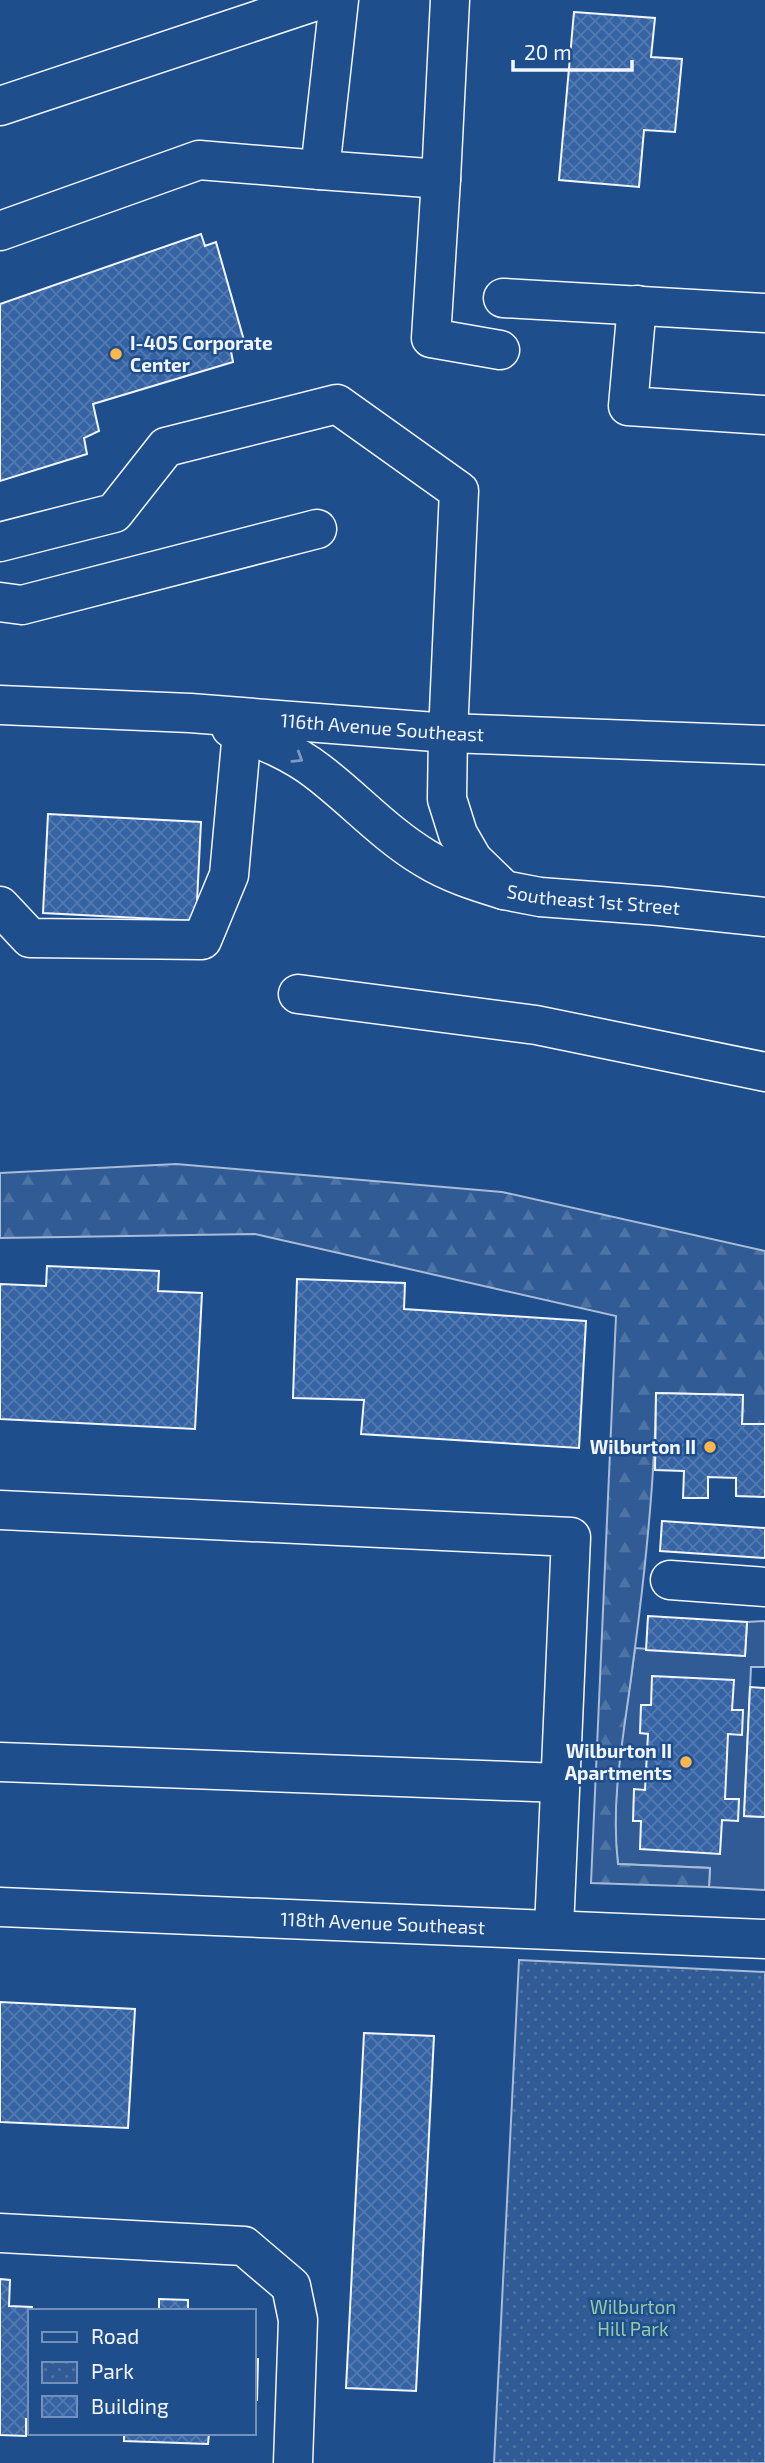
<svg xmlns="http://www.w3.org/2000/svg" width="765" height="2463" viewBox="0 0 765 2463" font-family="'Exo 2',sans-serif">
  <style>
    .grass { fill: #305b95; stroke: #a8bbd7; stroke-width: 2 }
    .forest { fill: url(#forest-firs); stroke: #a8bbd7; stroke-width: 2 }
    .park { fill: url(#park-dots); stroke: #a8bbd7; stroke-width: 2 }
    .building { fill: url(#building-cross-hatch); stroke: #f2f6ff; stroke-width: 2 }
    .lines { fill: none; stroke-linecap: round; stroke-linejoin: round }
    .minor-casing { stroke: #f2f6ff; stroke-width: 41 }
    .major-casing { stroke: #f2f6ff; stroke-width: 41 }
    .minor { stroke: #1f4e8c; stroke-width: 38 }
    .major { stroke: #1f4e8c; stroke-width: 38 }
    .oneway { stroke: #7e9ac0 }
    .poi-dot { fill: #ffb74d; stroke: #1f4e8c; stroke-width: 2.5 }
    .labels { text-anchor: middle; stroke-width: 5; stroke-linejoin: round; paint-order: stroke }
    .poi-label { font-size: 19px; font-weight: bold; fill: #f2f6ff; stroke: #1f4e8c; text-anchor: end }
    .street-label { font-size: 19px; fill: #f2f6ff; stroke: #1f4e8c }
    .park-label { font-size: 19px; fill: #97c8a6; stroke: #1f4e8c }
  </style>
  <defs>
    <pattern id="forest-firs" width="22" height="20" patternUnits="userSpaceOnUse" patternTransform="scale(1.75)"><rect width="22" height="20" fill="#305b95"/><path d="M5 1l3.5 6h-7zM16 11l3.5 6h-7z" fill="#4e73a5"/></pattern>
    <pattern id="park-dots" width="8" height="8" patternUnits="userSpaceOnUse" patternTransform="scale(1.75)"><rect width="8" height="8" fill="#305b95"/><path d="M2 2h.1M6 6h.1" fill="none" stroke="#4e73a5" stroke-width="1.8" stroke-linecap="round"/></pattern>
    <pattern id="building-cross-hatch" width="8" height="8" patternUnits="userSpaceOnUse" patternTransform="scale(1.75)"><rect width="8" height="8" fill="#3563a3"/><path d="M0 0l8 8M0 8l8-8" fill="none" stroke="#537ab1"/></pattern>
  </defs>
  <rect width="100%" height="100%" fill="#1f4e8c"/>
  <path class="grass" d="M765 1621V1667H751L744 1816 765 1817V1890L709 1887 710 1868 618 1864C609 1792 626 1720 635 1648L745 1656 747 1622Z"/>
  <path class="forest" d="M176 1164 502 1192 765 1251V1424H742L743 1395 656 1393C655 1484 645 1574 633 1663 625 1730 610 1797 618 1864L710 1868 709 1887 591 1883 616 1316 255 1234 0 1238V1173Z"/>
  <path class="park" d="M519 1960 765 1972V2463H494Z"/>
  <g class="building">
    <path d="M574 12 655 18 651 57 682 59 675 132 644 130 639 187 559 180Z"/>
    <path d="M201 234 205 246 216 242 245 344 230 346 233 362 93 404 99 431 84 438 87 454 0 481V304Z"/>
    <path d="M48 814 201 822 196 921 43 913Z"/>
    <path d="M47 1266 159 1271 158 1291 202 1293 195 1429 0 1419V1284L46 1286Z"/>
    <path d="M297 1279 405 1283 404 1309 586 1321 579 1448 361 1434 364 1400 293 1398Z"/>
    <path d="M656 1393 743 1395 742 1424H765V1497L736 1496V1478L708 1477V1498H683L684 1471 655 1470Z"/>
    <path d="M662 1521 765 1528V1558L660 1551Z"/>
    <path d="M648 1616 747 1622 745 1656 646 1650Z"/>
    <path d="M652 1676 734 1680 732 1710H743L742 1735 728 1734 725 1799H739L738 1821 722 1820 720 1854 640 1849 641 1821H633L634 1789 645 1790 648 1734 640 1733 641 1705H651Z"/>
    <path d="M750 1687 765 1688V1817L744 1816Z"/>
    <path d="M0 2002 135 2009 128 2128 0 2122Z"/>
    <path d="M364 2033 434 2036 416 2391 346 2388Z"/>
    <path d="M0 2279 10 2280 9 2306 32 2307V2311H30V2420L26 2419V2436L0 2435Z"/>
    <path d="M159 2299 188 2300V2311H159Z"/>
    <path d="M254 2359H258L257 2400H254Z"/>
    <path d="M124 2433H209L208 2444 124 2441Z"/>
  </g>
  <g class="lines">
    <defs>
      <g id="minor">
        <path d="M339 0 320 170 441 179 450 0"/>
        <path d="M0 106 319 0"/>
        <path d="M441 179 431 338 500 350"/>
        <path d="M0 231 199 160 320 170"/>
        <path d="M503 298 765 313"/>
        <path d="M637 305 628 406 765 415"/>
        <path id="s1" d="M0 542 114 513 166 447 337 404 459 491 448 733 447 799 458 834 473 860 504 890 540 897 660 906 765 917"/>
        <path d="M0 602 22 605 317 529"/>
        <path d="M0 906 30 938 202 940 229 875 242 732"/>
        <path d="M298 994 536 1025 765 1072"/>
        <path d="M0 1510 571 1537 554 1929"/>
        <path d="M670 1580 765 1587"/>
        <path d="M0 1762 560 1783"/>
        <path id="s2" d="M0 1907 765 1939"/>
        <path d="M0 2233 244 2246 291 2286 298 2320 293 2463"/>
      </g>
      <g id="major">
        <path id="s3" d="M0 705 190 713 448 733 765 745"/>
        <path d="M231 728C262 740 291 751 317 771 354 799 385 834 425 858 449 873 477 882 504 890"/>
      </g>
    </defs>
    <use href="#minor" class="minor-casing"/>
    <use href="#major" class="major-casing"/>
    <use href="#minor" class="minor"/>
    <use href="#major" class="major"/>
  </g>
  <defs><path id="oneway-chevron" d="M-2-3.5L2.5 0L-2 3.5" fill="none" stroke-width="1.6" stroke-linecap="round" stroke-linejoin="round" transform="scale(1.75)"/></defs>
  <use class="oneway" href="#oneway-chevron" transform="translate(298 758) rotate(32)"/>
  <g class="poi-dot">
    <circle cx="116" cy="354" r="7"/>
    <circle cx="710" cy="1447" r="7"/>
    <circle cx="686" cy="1762" r="7"/>
  </g>
  <g class="labels">
    <g class="poi-label">
      <text x="130" y="350" text-anchor="start">I-405 Corporate<tspan x="130" dy="22">Center</tspan></text>
      <text x="696" y="1454">Wilburton II</text>
      <text x="672" y="1758">Wilburton II<tspan x="672" dy="22">Apartments</tspan></text>
    </g>
    <g class="street-label">
      <text dy="7" stroke="none"><textPath href="#s3" startOffset="383">116th Avenue Southeast</textPath></text>
      <text dy="7" stroke="none"><textPath href="#s1" startOffset="1036">Southeast 1st Street</textPath></text>
      <text dy="7" stroke="none"><textPath href="#s2" startOffset="383">118th Avenue Southeast</textPath></text>
    </g>
    <g class="park-label">
      <text x="633" y="2314">Wilburton<tspan x="633" dy="22">Hill Park</tspan></text>
    </g>
  </g>
  <rect x="28" y="2309" width="228" height="126" fill="#1f4e8c" stroke="#7391ba" stroke-width="2"/>
  <rect x="42" y="2332" width="35" height="10" fill="#1f4e8c" stroke="#7391ba" stroke-width="2"/>
  <text x="91" y="2344" font-size="21" fill="#f2f6ff">Road</text>
  <rect x="42" y="2362" width="35" height="21" fill="url(#park-dots)" stroke="#7391ba" stroke-width="2"/>
  <text x="91" y="2379" font-size="21" fill="#f2f6ff">Park</text>
  <rect x="42" y="2396" width="35" height="21" fill="url(#building-cross-hatch)" stroke="#7391ba" stroke-width="2"/>
  <text x="91" y="2414" font-size="21" fill="#f2f6ff">Building</text>
  <path d="M513 60v10h119v-10" fill="none" stroke="#f2f6ff" stroke-width="3.5"/>
  <text x="524" y="60" font-size="21" fill="#f2f6ff" stroke="#1f4e8c" stroke-width="5" paint-order="stroke">20 m</text>
</svg>
